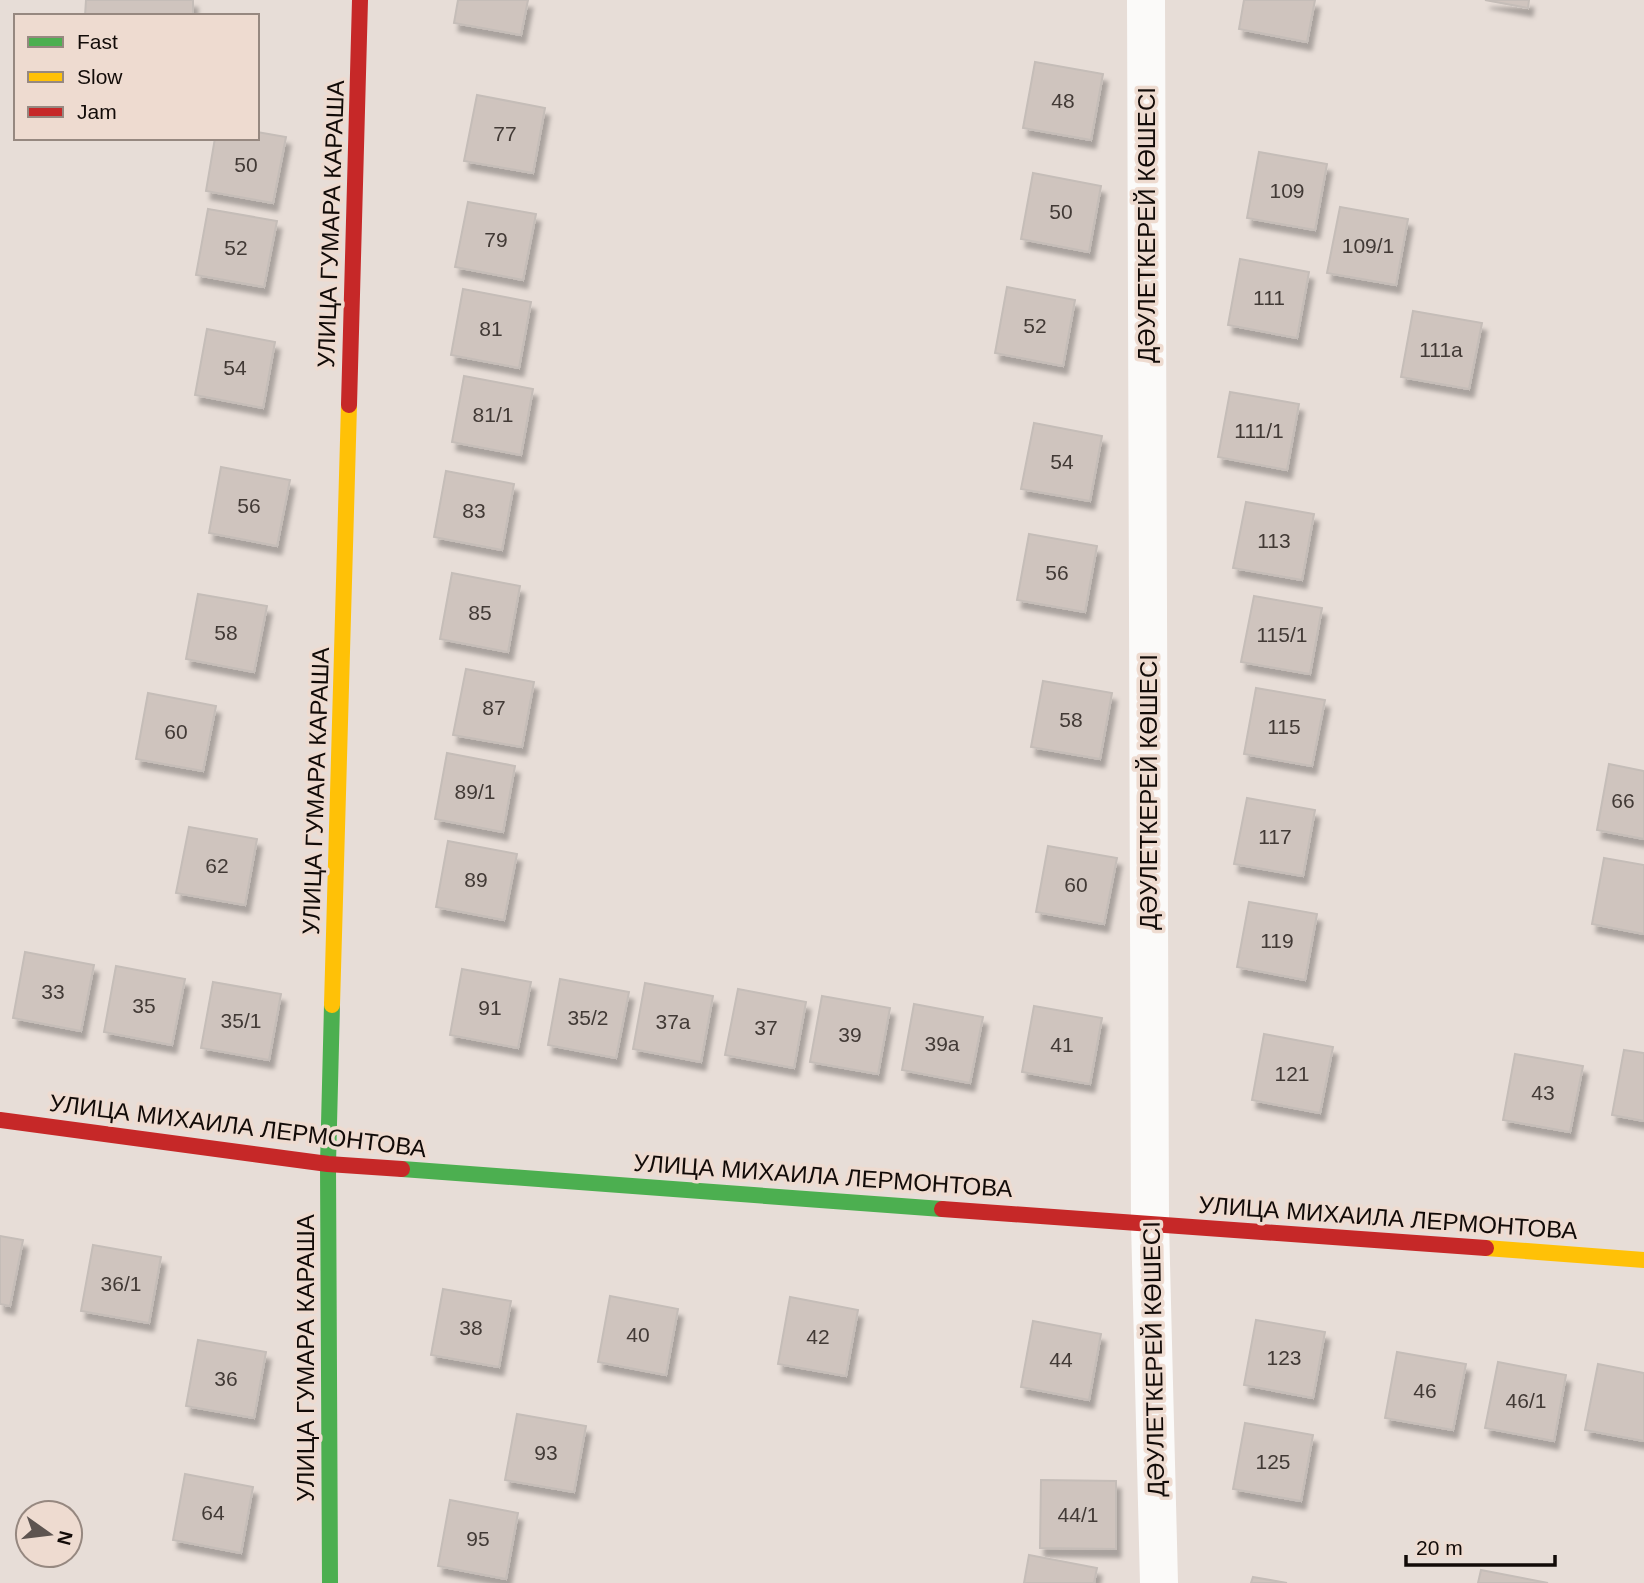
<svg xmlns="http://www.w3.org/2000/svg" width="1644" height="1583" viewBox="0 0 1644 1583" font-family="Helvetica,sans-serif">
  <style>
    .building { fill: #cfc4be; stroke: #c5bdb8; stroke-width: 2; filter: url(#shadow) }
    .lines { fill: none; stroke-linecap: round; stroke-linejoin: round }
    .street { stroke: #fbfaf9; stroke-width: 38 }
    .fast { stroke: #4caf50; stroke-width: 16 }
    .slow { stroke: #ffc107; stroke-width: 16 }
    .jam { stroke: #c62828; stroke-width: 16 }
    .labels { text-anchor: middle; stroke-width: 7; stroke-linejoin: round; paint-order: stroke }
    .number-label { font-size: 21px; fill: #423a36 }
    .street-label { font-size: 24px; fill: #120b08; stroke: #eedbd0 }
  </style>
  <defs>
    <filter id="shadow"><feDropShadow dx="4.5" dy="8" stdDeviation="2" flood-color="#0004"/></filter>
  </defs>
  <rect width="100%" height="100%" fill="#e7ddd7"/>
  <g class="building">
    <path d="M86 0H193V16H85Z"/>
    <path d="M458 0H528L521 35 454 23Z"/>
    <path d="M1244 0H1315L1307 42 1239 29Z"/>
    <path d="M1485 0H1529L1528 8Z"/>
    <path d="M1035 62 1103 74 1091 140 1023 128Z"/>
    <path d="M477 95 545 108 533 173 464 161Z"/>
    <path d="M257 132 286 137 273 203 206 191 215 138H257Z"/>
    <path d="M1259 152 1327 164 1315 230 1247 218Z"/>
    <path d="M1033 173 1101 186 1089 252 1021 239Z"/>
    <path d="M468 202 536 214 523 280 455 267Z"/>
    <path d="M1340 207 1408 219 1396 285 1327 273Z"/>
    <path d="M208 209 277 221 264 287 196 275Z"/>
    <path d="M1240 259 1309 272 1297 338 1228 325Z"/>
    <path d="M1007 287 1075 300 1063 366 995 353Z"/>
    <path d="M463 289 531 302 519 368 451 355Z"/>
    <path d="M1413 311 1482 323 1469 389 1401 377Z"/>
    <path d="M207 329 275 342 263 408 195 395Z"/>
    <path d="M464 376 533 389 521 455 452 442Z"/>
    <path d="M1230 392 1299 404 1287 470 1218 457Z"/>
    <path d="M1034 423 1102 436 1090 501 1021 489Z"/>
    <path d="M221 467 290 480 277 546 209 533Z"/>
    <path d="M446 471 514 484 502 550 434 537Z"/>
    <path d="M1246 502 1314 514 1302 580 1233 568Z"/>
    <path d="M1029 534 1097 546 1085 612 1017 600Z"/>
    <path d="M452 573 520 586 508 652 440 639Z"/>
    <path d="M198 594 267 606 254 672 186 659Z"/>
    <path d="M1254 596 1322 608 1310 674 1241 662Z"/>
    <path d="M466 669 534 682 522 747 453 735Z"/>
    <path d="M1043 681 1112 693 1100 759 1031 747Z"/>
    <path d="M1256 688 1325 700 1312 766 1244 754Z"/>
    <path d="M148 693 216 706 203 771 136 759Z"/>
    <path d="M447 753 515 766 503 832 435 819Z"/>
    <path d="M1609 764 1644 771V839L1597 830Z"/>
    <path d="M1247 798 1315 810 1303 876 1234 864Z"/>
    <path d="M189 827 257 839 245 905 176 893Z"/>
    <path d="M448 841 517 854 504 920 436 907Z"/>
    <path d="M1048 846 1117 858 1104 924 1036 912Z"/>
    <path d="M1604 858 1644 865V934L1592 924Z"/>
    <path d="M1249 902 1317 914 1305 980 1237 967Z"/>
    <path d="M25 952 94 965 81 1031 13 1018Z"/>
    <path d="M116 966 185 979 172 1045 104 1032Z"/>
    <path d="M462 969 531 982 518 1048 450 1035Z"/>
    <path d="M560 979 629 992 616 1058 548 1045Z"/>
    <path d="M213 982 281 994 269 1060 201 1048Z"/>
    <path d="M645 983 713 996 701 1062 633 1049Z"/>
    <path d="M738 989 806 1002 794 1068 725 1055Z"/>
    <path d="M822 996 890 1008 878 1074 810 1062Z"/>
    <path d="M914 1004 983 1017 970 1083 902 1070Z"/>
    <path d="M1034 1006 1102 1018 1090 1084 1022 1072Z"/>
    <path d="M1264 1034 1333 1047 1320 1113 1252 1100Z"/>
    <path d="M1624 1050 1644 1053V1121L1612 1115Z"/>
    <path d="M1515 1054 1583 1066 1570 1132 1503 1120Z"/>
    <path d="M0 1236 23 1240 10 1306 0 1304Z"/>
    <path d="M93 1245 161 1257 149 1323 81 1311Z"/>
    <path d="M443 1289 511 1301 499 1367 431 1355Z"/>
    <path d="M610 1296 678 1309 666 1375 598 1362Z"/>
    <path d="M790 1297 858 1310 846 1376 778 1364Z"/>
    <path d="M1256 1320 1325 1332 1313 1398 1244 1385Z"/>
    <path d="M1033 1321 1101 1334 1089 1400 1021 1387Z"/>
    <path d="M198 1340 266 1352 254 1418 186 1406Z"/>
    <path d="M1397 1352 1466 1364 1453 1430 1385 1418Z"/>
    <path d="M1498 1362 1566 1375 1554 1441 1485 1428Z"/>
    <path d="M1598 1364 1644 1373V1441L1585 1430Z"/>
    <path d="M517 1414 586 1426 574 1492 505 1480Z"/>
    <path d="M1245 1423 1313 1435 1301 1501 1233 1489Z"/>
    <path d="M185 1474 253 1487 241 1553 173 1540Z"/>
    <path d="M1041 1480 1116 1481V1549L1040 1548Z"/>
    <path d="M450 1500 518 1513 506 1579 438 1566Z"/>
    <path d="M1029 1555 1097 1568 1094 1583H1024Z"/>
    <path d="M1481 1570 1548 1583H1478Z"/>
    <path d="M1253 1577 1287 1583H1251Z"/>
  </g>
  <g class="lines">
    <path class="street" d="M1146 0 1150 1223 1159 1583"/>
    <g class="fast">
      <path d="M402 1169 942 1209"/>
      <path d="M330 1583 328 1164 332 1005"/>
    </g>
    <g class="slow">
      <path d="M332 1005 349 405"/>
      <path d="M1486 1248 1644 1260"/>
    </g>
    <g class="jam">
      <path d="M349 405 360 0"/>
      <path d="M0 1120 328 1164 402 1169"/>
      <path d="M942 1209 1486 1248"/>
    </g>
  </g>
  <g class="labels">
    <g class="number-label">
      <text x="1063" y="108">48</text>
      <text x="505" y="141">77</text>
      <text x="246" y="172">50</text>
      <text x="1287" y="198">109</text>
      <text x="1061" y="219">50</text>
      <text x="496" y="247">79</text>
      <text x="1368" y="253">109/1</text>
      <text x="236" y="255">52</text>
      <text x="1269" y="305">111</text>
      <text x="1035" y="333">52</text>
      <text x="491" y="336">81</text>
      <text x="1441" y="357">111а</text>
      <text x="235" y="375">54</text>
      <text x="493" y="422">81/1</text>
      <text x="1259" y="438">111/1</text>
      <text x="1062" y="469">54</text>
      <text x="249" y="513">56</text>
      <text x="474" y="518">83</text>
      <text x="1274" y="548">113</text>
      <text x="1057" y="580">56</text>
      <text x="480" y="620">85</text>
      <text x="226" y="640">58</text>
      <text x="1282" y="642">115/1</text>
      <text x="494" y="715">87</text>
      <text x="1071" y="727">58</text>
      <text x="1284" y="734">115</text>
      <text x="176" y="739">60</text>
      <text x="475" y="799">89/1</text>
      <text x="1623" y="808">66</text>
      <text x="1275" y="844">117</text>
      <text x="217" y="873">62</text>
      <text x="476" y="887">89</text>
      <text x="1076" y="892">60</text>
      <text x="1277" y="948">119</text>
      <text x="53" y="999">33</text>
      <text x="144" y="1013">35</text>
      <text x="490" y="1015">91</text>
      <text x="588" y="1025">35/2</text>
      <text x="241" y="1028">35/1</text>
      <text x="673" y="1029">37а</text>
      <text x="766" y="1035">37</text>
      <text x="850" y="1042">39</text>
      <text x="942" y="1051">39а</text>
      <text x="1062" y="1052">41</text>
      <text x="1292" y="1081">121</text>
      <text x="1543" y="1100">43</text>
      <text x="121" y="1291">36/1</text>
      <text x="471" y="1335">38</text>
      <text x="638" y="1342">40</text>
      <text x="818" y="1344">42</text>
      <text x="1284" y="1365">123</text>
      <text x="1061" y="1367">44</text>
      <text x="226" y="1386">36</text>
      <text x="1425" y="1398">46</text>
      <text x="1526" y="1408">46/1</text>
      <text x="546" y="1460">93</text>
      <text x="1273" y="1469">125</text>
      <text x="213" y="1520">64</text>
      <text x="1078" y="1522">44/1</text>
      <text x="478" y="1546">95</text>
    </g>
    <g class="street-label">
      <text transform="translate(331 224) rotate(-88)" y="8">УЛИЦА ГУМАРА КАРАША</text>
      <text transform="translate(1147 225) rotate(-90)" y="8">ДӘУЛЕТКЕРЕЙ КӨШЕСІ</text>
      <text transform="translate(316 791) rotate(-88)" y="8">УЛИЦА ГУМАРА КАРАША</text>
      <text transform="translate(1149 792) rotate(-90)" y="8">ДӘУЛЕТКЕРЕЙ КӨШЕСІ</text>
      <text transform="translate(238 1126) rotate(7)" y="8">УЛИЦА МИХАИЛА ЛЕРМОНТОВА</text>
      <text transform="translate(823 1176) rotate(4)" y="8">УЛИЦА МИХАИЛА ЛЕРМОНТОВА</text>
      <text transform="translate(1388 1218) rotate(4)" y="8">УЛИЦА МИХАИЛА ЛЕРМОНТОВА</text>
      <text transform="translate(306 1358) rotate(-90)" y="8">УЛИЦА ГУМАРА КАРАША</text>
      <text transform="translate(1154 1359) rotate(-91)" y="8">ДӘУЛЕТКЕРЕЙ КӨШЕСІ</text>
    </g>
  </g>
  <rect x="14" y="14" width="245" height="126" fill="#eedbd0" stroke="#968880" stroke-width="2"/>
  <rect x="28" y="37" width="35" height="10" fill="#4caf50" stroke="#968880" stroke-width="2"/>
  <text x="77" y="49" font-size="21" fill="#120b08">Fast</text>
  <rect x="28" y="72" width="35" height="10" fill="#ffc107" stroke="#968880" stroke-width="2"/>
  <text x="77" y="84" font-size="21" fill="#120b08">Slow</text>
  <rect x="28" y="107" width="35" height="10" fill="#c62828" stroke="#968880" stroke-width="2"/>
  <text x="77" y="119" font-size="21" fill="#120b08">Jam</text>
  <g transform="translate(49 1534) rotate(104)"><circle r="33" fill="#eedbd0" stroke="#968880" stroke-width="2"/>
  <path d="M0-5L12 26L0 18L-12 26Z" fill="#5d5450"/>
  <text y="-10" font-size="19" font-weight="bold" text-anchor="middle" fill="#120b08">N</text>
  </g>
  <path d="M1406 1555v10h149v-10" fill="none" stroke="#120b08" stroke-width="3.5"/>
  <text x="1416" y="1555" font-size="21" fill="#120b08" stroke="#eedbd0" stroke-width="5" paint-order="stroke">20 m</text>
</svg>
